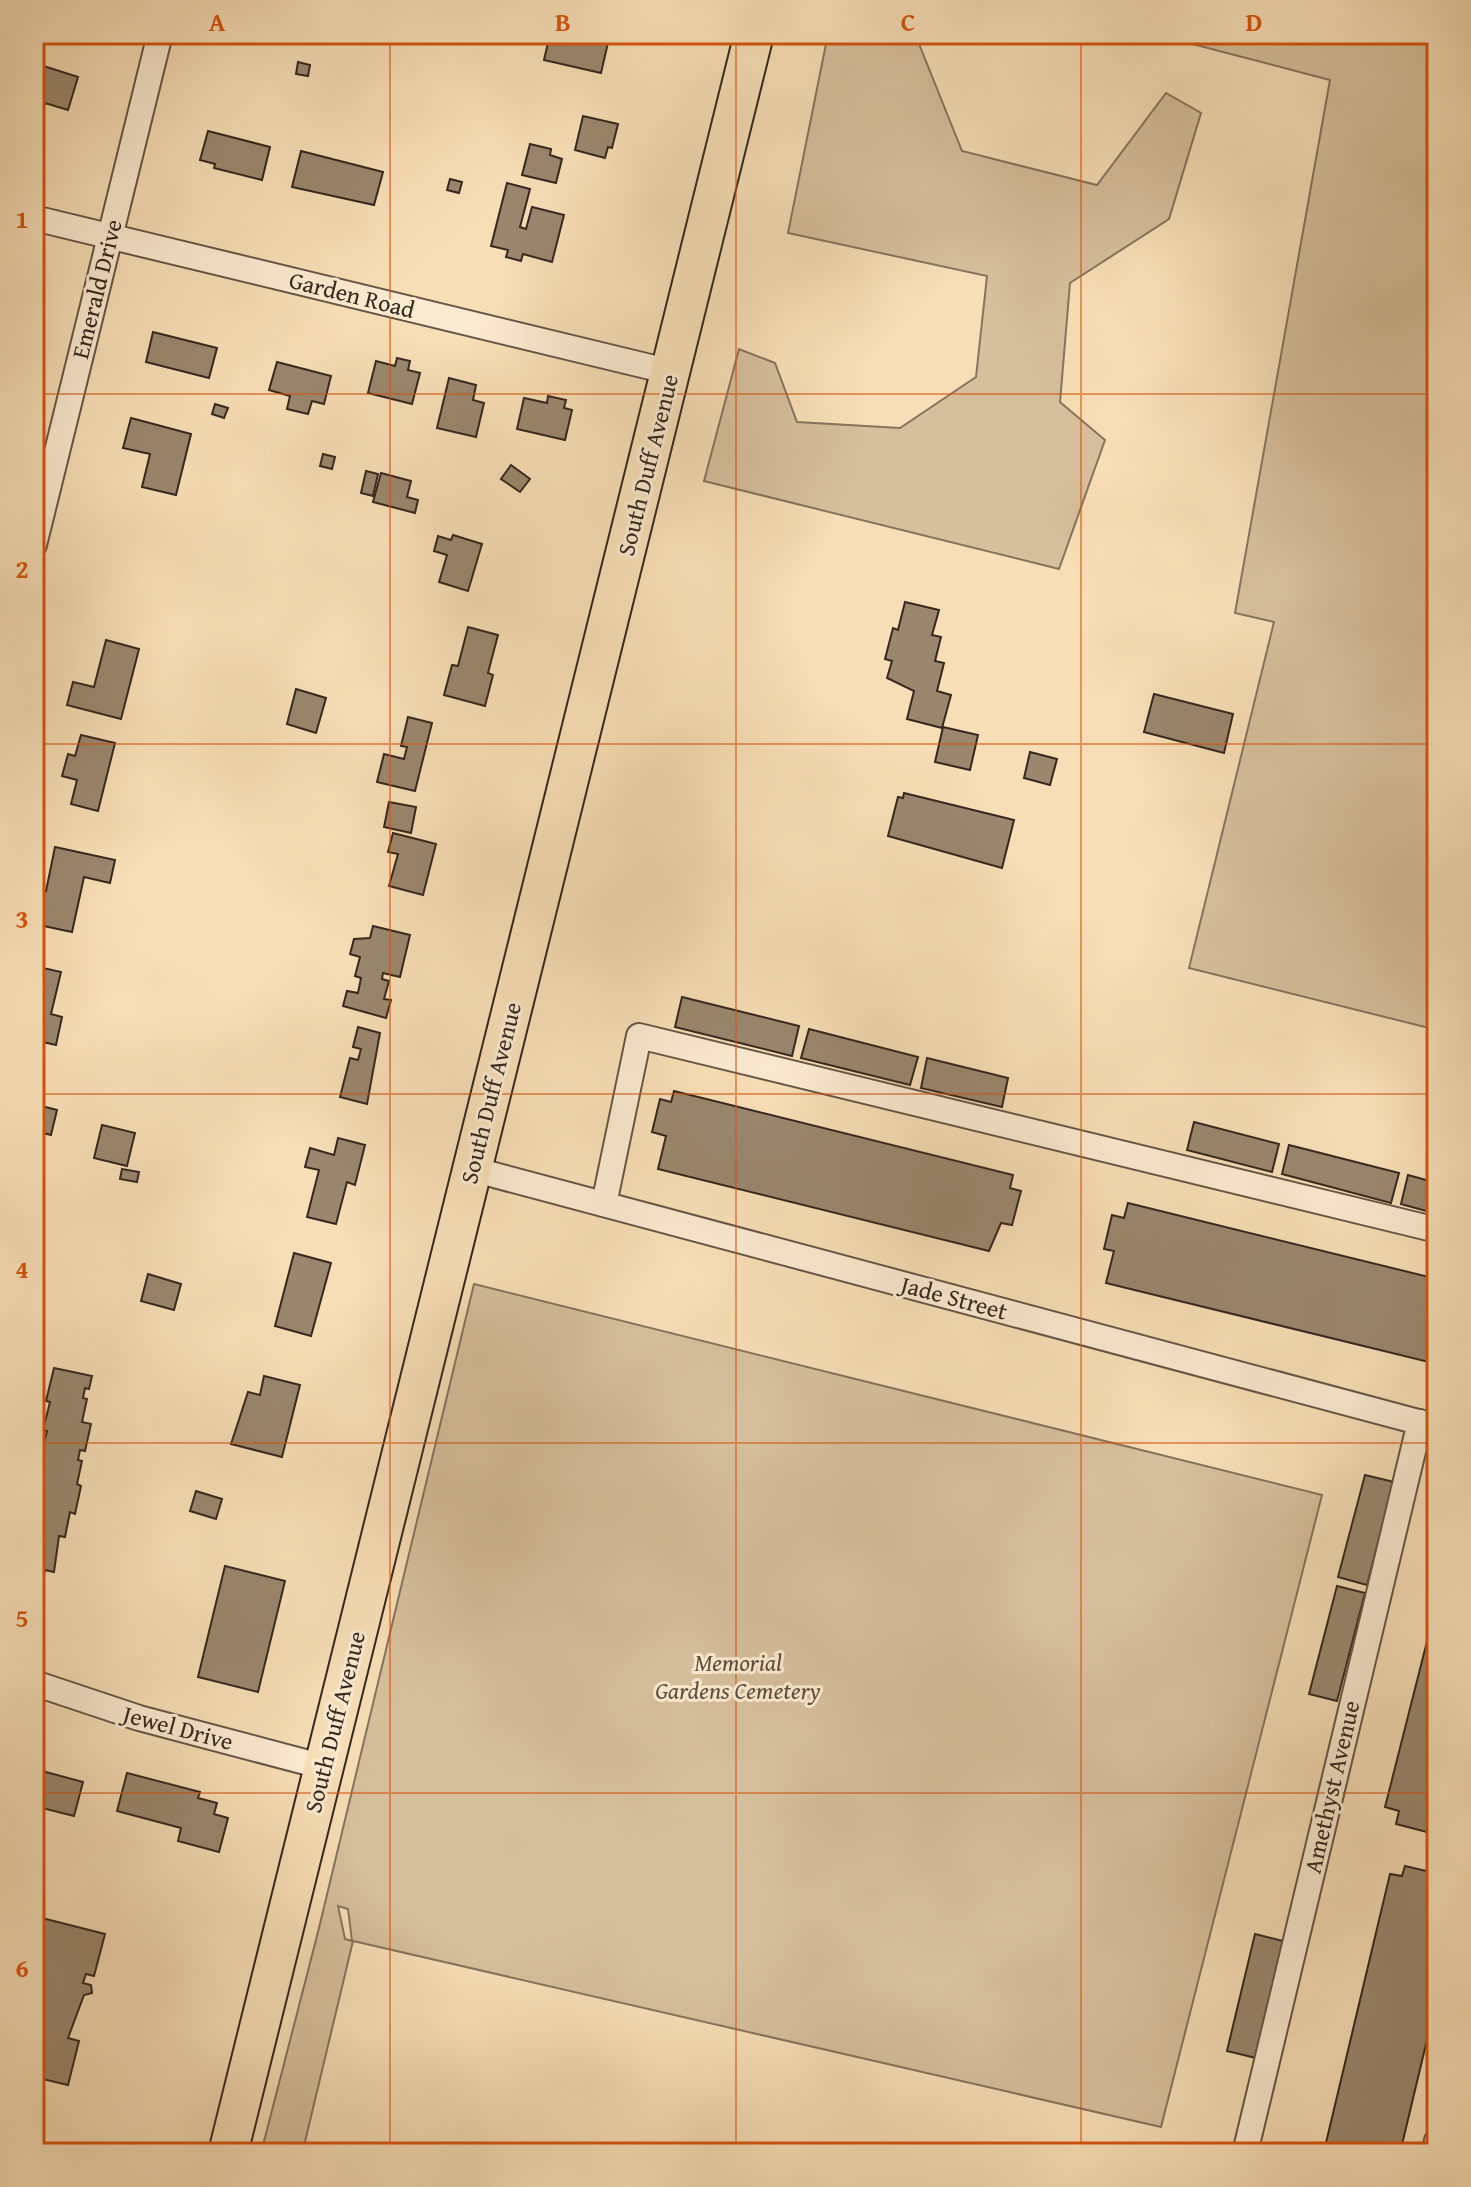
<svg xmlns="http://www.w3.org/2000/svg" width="1471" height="2187" viewBox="0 0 1471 2187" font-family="'Gentium Book Plus',serif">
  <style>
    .green { fill: #d6bf9c; stroke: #86745e; stroke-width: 2; fill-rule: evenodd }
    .building { fill: #9a876e; stroke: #35281f; stroke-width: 2 }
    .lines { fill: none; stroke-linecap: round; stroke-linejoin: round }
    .street-casing { stroke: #665645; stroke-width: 28 }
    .primary-casing { stroke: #35281f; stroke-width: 42 }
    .street { stroke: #faead0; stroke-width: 24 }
    .primary { stroke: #f7deb6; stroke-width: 38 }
    .grid { fill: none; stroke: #d6540e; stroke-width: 2; stroke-opacity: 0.55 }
    .labels { text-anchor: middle; stroke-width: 6; stroke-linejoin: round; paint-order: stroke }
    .street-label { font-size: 24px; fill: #35281f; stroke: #faead0 }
    .park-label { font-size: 24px; font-style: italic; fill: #5d4e3e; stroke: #faead0 }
    .neatline { fill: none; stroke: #d6540e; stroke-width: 3 }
    .grid-label { font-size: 26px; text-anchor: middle; font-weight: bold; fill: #d6540e }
  </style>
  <rect width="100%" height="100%" fill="#f7deb6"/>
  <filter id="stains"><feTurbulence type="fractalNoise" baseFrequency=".0025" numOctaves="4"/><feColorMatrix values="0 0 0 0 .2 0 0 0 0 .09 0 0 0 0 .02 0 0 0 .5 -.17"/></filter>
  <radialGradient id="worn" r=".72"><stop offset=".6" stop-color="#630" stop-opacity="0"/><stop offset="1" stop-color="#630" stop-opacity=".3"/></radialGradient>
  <g class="green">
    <path d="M828 34H915L962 151 1097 185 1166 93 1201 113 1169 219 1070 283 1060 402 1105 440 1059 569 704 481 739 349 775 363 797 422 900 428 976 377 987 276 788 233Z"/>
    <path d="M1154 34H1437V1030L1189 968 1274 622 1235 613 1330 80Z"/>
    <path d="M474 1284 1322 1495 1161 2127 353 1941 303 2150 308 2153H261L318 1932ZM338 1906 348 1909 352 1941 345 1939Z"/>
  </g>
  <g class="building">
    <path d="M550 34 562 37V34H610L601 73 544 60Z"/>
    <path d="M298 62 310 65 308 76 296 74Z"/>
    <path d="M34 63 78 77 68 110 45 103 39 125 34 123Z"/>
    <path d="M583 116 618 124 612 148 608 147 605 158 575 150Z"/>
    <path d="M208 131 270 147 262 180 214 168 215 164 200 160Z"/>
    <path d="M530 144 551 149 550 155 562 159 556 183 522 175Z"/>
    <path d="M301 151 383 172 374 205 292 187Z"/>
    <path d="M450 179 462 182 459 193 447 190Z"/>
    <path d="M507 183 530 189 520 227 526 229 532 207 564 215 552 262 523 254 521 261 506 257 508 250 491 246Z"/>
    <path d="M153 332 217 348 209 378 146 362Z"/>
    <path d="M397 358 410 361 408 370 420 373 412 404 368 393 376 361 395 366Z"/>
    <path d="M277 362 331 376 324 404 312 401 308 414 287 409 290 396 269 390Z"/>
    <path d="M449 378 476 385 473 400 484 403 476 437 437 428Z"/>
    <path d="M548 396 566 400 564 408 572 410 565 440 517 429 524 398 547 403Z"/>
    <path d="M215 404 228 408 224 418 212 414Z"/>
    <path d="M131 418 191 434 176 495 142 487 150 454 123 448Z"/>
    <path d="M323 454 335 457 332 469 320 466Z"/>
    <path d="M511 465 530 479 520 492 501 479Z"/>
    <path d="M366 471 378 474 373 496 361 493Z"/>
    <path d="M381 473 411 481 407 497 418 500 415 513 373 502Z"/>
    <path d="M453 535 482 544 468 591 439 582 447 555 434 551 438 536 451 540Z"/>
    <path d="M905 602 939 610 932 635 941 637 935 661 944 663 937 691 951 695 942 728 907 719 914 691 887 678 892 661 885 659 893 628 898 630Z"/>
    <path d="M468 627 498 635 488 673 493 675 485 706 444 695 452 665 458 666Z"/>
    <path d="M106 640 139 649 121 719 67 705 73 682 94 687Z"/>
    <path d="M296 689 326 698 316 733 287 724Z"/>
    <path d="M1154 694 1233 714 1224 753 1144 732Z"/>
    <path d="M408 717 432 723 415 791 377 782 384 754 404 759 407 747 401 746Z"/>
    <path d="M943 727 978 735 970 770 935 762Z"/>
    <path d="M81 735 115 743 98 811 71 804 77 780 62 776 68 754 75 756Z"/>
    <path d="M1030 752 1057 759 1050 785 1024 778Z"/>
    <path d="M904 793 1014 820 1002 868 888 836 898 797 903 798Z"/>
    <path d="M389 802 416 807 411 833 384 827Z"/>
    <path d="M393 833 436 844 423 895 389 886 398 854 388 852Z"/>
    <path d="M55 847 115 860 110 883 84 877 72 932 34 924V889L46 891Z"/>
    <path d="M373 926 410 935 400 977 383 973 382 979 389 981 384 999 391 1000 386 1018 343 1006 347 991 358 993 361 978 355 976 360 957 350 954 354 939 370 938Z"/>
    <path d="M34 966 61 972 51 1014 62 1017 56 1045 34 1040Z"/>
    <path d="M682 997 799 1026 792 1056 675 1027Z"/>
    <path d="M358 1027 380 1033 367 1104 340 1097 350 1058 358 1060 361 1049 353 1047Z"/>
    <path d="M809 1029 918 1057 910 1085 801 1058Z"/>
    <path d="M927 1058 1008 1078 1002 1107 921 1088Z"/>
    <path d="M674 1091 1013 1175 1010 1188 1021 1191 1012 1225 1001 1223 989 1251 658 1169 666 1136 652 1132 660 1099 671 1102Z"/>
    <path d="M34 1104 57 1110 51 1135 39 1132 37 1139 34 1138Z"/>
    <path d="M1194 1122 1279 1144 1272 1172 1187 1150Z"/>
    <path d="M102 1125 135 1133 127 1166 94 1158Z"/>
    <path d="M338 1138 365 1145 355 1185 347 1182 336 1224 307 1217 319 1170 305 1167 310 1148 334 1155Z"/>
    <path d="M1289 1145 1399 1173 1391 1203 1282 1174Z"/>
    <path d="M122 1169 139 1172 137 1182 120 1179Z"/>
    <path d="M1408 1175 1437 1183V1214L1401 1204Z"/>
    <path d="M1128 1203 1437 1279V1364L1106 1283 1114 1251 1104 1249 1112 1215 1124 1218Z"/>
    <path d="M294 1253 331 1263 311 1336 275 1326Z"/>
    <path d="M148 1274 181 1284 174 1310 141 1301Z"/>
    <path d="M54 1368 92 1376 89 1389 85 1388 83 1398 87 1399 82 1422 91 1424 85 1451 80 1450 78 1460 82 1461 77 1484 81 1486 75 1514 70 1512 65 1537 59 1536 54 1572 45 1570 40 1593 34 1594V1500L42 1463H39L47 1431 43 1430 50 1402 46 1401Z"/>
    <path d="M264 1376 300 1385 282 1457 231 1444 248 1392 260 1395Z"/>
    <path d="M1365 1475 1394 1482 1367 1585 1338 1577Z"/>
    <path d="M196 1491 222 1499 216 1519 190 1511Z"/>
    <path d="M225 1566 285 1581 258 1692 198 1677Z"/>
    <path d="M1337 1586 1365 1593 1337 1701 1309 1694Z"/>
    <path d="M1437 1602V1820L1431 1819 1427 1832 1396 1824 1399 1811 1385 1807Z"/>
    <path d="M42 1771 83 1782 74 1816 34 1806V1775L40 1777Z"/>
    <path d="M127 1773 200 1792 198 1798 217 1803 214 1814 228 1818 219 1852 178 1841 181 1828 117 1811Z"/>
    <path d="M1405 1866 1435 1873 1432 1885 1437 1886V1998L1400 2153H1307L1310 2144 1325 2147 1390 1874 1402 1876Z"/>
    <path d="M34 1916 105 1934 94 1976 86 1974 83 1983 91 1985 92 1993 84 1995 68 2038 79 2041 68 2085 34 2077Z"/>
    <path d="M1255 1934 1283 1941 1256 2058 1227 2051Z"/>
  </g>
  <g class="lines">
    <defs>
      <g id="street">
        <path d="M34 218 671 372"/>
        <path d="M34 545 160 34"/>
        <path d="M472 1169 1437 1427"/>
        <path d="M604 1204 639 1036 1437 1230"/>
        <path d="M34 1683 139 1718 324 1767"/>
        <path d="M1245 2153 1420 1422"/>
        <path d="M1434 2153 1437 2141"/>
      </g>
      <path id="primary" d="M228 2153 754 34"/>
    </defs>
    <use href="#street" class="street-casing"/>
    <use href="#primary" class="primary-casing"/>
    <use href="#street" class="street"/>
    <use href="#primary" class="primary"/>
  </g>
  <path class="grid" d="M390 34V2153M736 34V2153M1081 34V2153M34 394H1437M34 744H1437M34 1094H1437M34 1443H1437M34 1793H1437"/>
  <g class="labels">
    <g class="street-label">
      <text transform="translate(97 289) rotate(-76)" y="8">Emerald Drive</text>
      <text transform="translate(352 295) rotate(14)" y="8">Garden Road</text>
      <text transform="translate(648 465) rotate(-76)" y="8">South Duff Avenue</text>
      <text transform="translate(491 1093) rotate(-76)" y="8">South Duff Avenue</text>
      <text transform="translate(954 1298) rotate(15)" y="8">Jade Street</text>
      <text transform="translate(335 1722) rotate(-76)" y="8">South Duff Avenue</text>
      <text transform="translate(178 1728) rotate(15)" y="8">Jewel Drive</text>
      <text transform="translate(1332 1787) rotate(-77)" y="8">Amethyst Avenue</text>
    </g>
    <g class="park-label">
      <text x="738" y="1671">Memorial<tspan x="738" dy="28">Gardens Cemetery</tspan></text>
    </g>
  </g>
  <rect width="1471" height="2187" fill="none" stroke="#f7deb6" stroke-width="88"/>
  <rect x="44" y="44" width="1383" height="2099" class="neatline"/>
  <g class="grid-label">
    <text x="217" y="31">A</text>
    <text x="563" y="31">B</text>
    <text x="908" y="31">C</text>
    <text x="1254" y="31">D</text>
    <text x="22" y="228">1</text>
    <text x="22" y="578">2</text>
    <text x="22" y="928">3</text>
    <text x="22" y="1278">4</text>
    <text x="22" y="1627">5</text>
    <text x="22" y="1977">6</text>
  </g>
  <rect width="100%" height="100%" filter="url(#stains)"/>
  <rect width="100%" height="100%" fill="url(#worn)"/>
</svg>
